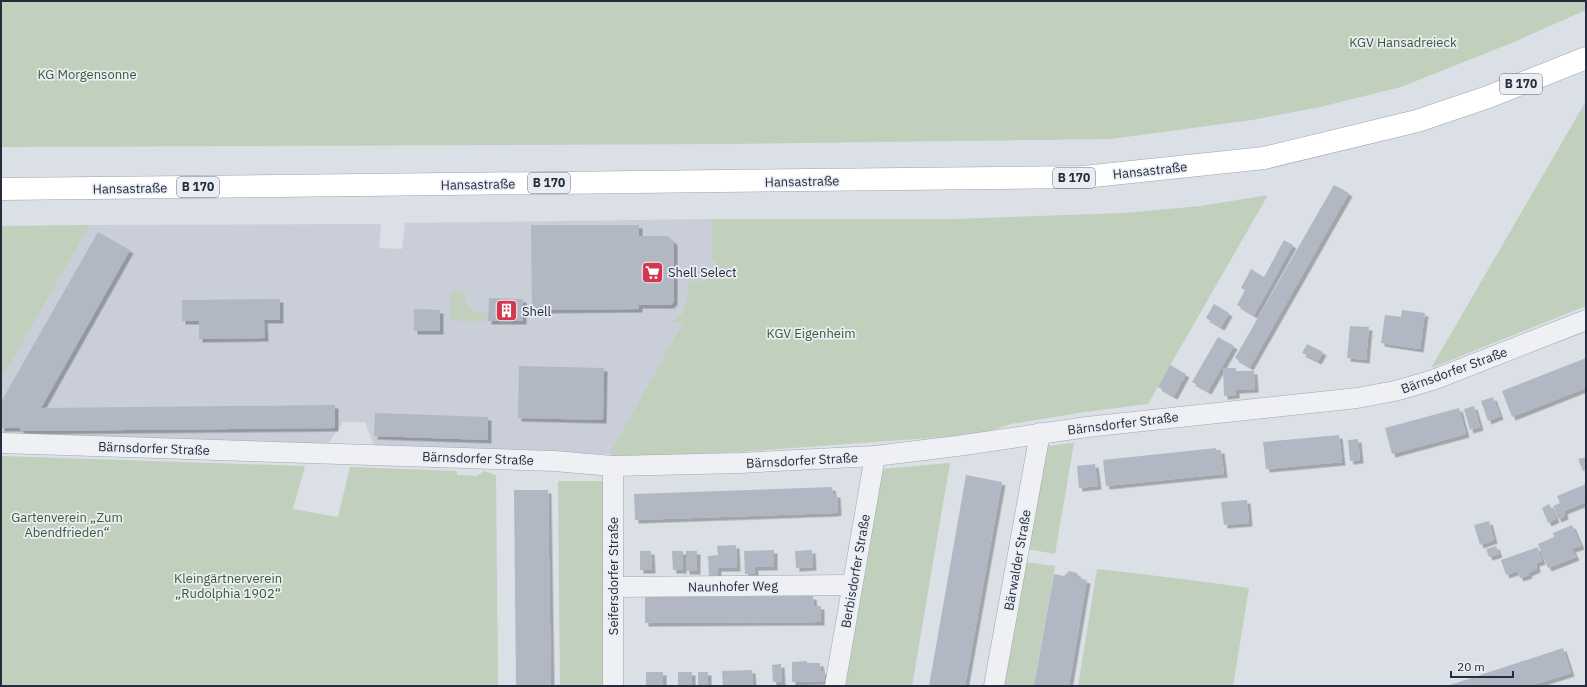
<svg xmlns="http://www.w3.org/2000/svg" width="1587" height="687" viewBox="0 0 1587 687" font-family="'IBM Plex Sans',sans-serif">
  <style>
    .built { fill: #c9ced8; fill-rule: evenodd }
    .green { fill: #c1d0bc }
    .building { fill: #b2b8c3; filter: url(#shadow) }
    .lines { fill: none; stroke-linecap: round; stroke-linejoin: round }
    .minor-casing { stroke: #a1a6b0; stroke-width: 21 }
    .major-casing { stroke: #9aa4b2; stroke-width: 23 }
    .minor { stroke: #eef0f4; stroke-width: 20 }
    .major { stroke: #fff; stroke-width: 22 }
    .labels { text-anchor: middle; stroke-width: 3.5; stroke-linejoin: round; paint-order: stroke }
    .shield { fill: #eaeef4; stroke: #606773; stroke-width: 1 }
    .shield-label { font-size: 12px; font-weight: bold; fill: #252d3c }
    .park-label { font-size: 13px; fill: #395932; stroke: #eaeef4 }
    .street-label { font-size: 13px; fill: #252d3c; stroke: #eaeef4 }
    .poi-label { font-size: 13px; fill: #252d3c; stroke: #eaeef4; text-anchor: start }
  </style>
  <defs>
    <filter id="shadow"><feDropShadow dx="3.5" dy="3.5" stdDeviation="0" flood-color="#0004"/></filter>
  </defs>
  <rect width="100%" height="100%" fill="#dbdfe6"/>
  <path class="built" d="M712 219V260L717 261 706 281H688L687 300 682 314 670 321 683 322 609 454 374 446 365 422H343L328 444 1 435V380L90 225 381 224 379 248 402 249 405 223ZM450 292H465L466 302 475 312Z"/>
  <g class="green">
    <path d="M1 1H1586V10L1514 42 1401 87 1320 107 1252 120 1111 139 731 144 1 147Z"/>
    <path d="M1586 101V306L1431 368Z"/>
    <path d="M1268 195 1148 404 1085 412 1011 424 993 430 957 436 739 452 621 457 609 454 683 322H669L682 314 687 300 688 281H706L717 261 712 260V219H954L1125 213 1201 206Z"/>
    <path d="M90 225 1 380V226Z"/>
    <path d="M465 291 466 302 475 312 489 313 488 321H451L450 292Z"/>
    <path d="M1074 443 1055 554 1028 549 1046 446Z"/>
    <path d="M1 456 305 466 293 509 338 517 350 467 456 471 458 475 477 476 484 471 496 475 498 686H1Z"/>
    <path d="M950 463 912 686H845L882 469Z"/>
    <path d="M558 481H602L604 483 606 686H560Z"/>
    <path d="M1024 562 1055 566 1034 686H1003Z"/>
    <path d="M1097 569 1183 579 1249 588 1233 686H1078Z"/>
  </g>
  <g class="building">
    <path d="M1334 185 1349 193 1250 367 1235 358Z"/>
    <path d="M531 225H639V236H668L674 242V301L671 305H639V309L532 310Z"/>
    <path d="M98 232 130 250 41 408 335 405V428L20 431V428H1V402Z"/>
    <path d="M1284 240 1293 245 1254 315 1237 305 1245 290 1241 288 1251 269 1264 277Z"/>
    <path d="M489 298 523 299V321H488Z"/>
    <path d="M280 299V320H264L265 338 199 339V321H182V300Z"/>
    <path d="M1214 304 1229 313 1221 327 1206 318Z"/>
    <path d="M414 309 440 310V331H414Z"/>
    <path d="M1402 310 1425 313 1420 349 1381 343 1385 315 1401 317Z"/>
    <path d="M1350 326 1369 327 1366 360 1347 358Z"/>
    <path d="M1218 337 1234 346 1208 391 1192 382Z"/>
    <path d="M1307 344 1323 352 1318 361 1302 353Z"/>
    <path d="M1586 358V388L1512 417 1502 391Z"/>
    <path d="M1170 365 1186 374 1174 396 1158 387Z"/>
    <path d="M519 366 604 368 603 420 518 418Z"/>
    <path d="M1223 368H1236V371H1254L1255 389 1236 390V395L1224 396Z"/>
    <path d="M1493 397 1500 416 1488 421 1481 401Z"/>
    <path d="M1474 406 1480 427 1470 430 1464 409Z"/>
    <path d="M1459 408 1466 434 1392 454 1385 428Z"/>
    <path d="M375 413 488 417V440L374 436Z"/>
    <path d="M1339 435 1342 462 1266 469 1263 442Z"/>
    <path d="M1358 439 1360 460 1350 461 1348 440Z"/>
    <path d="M1216 448V450H1221L1224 474 1106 486 1103 460Z"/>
    <path d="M1586 457V470L1583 471 1578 459Z"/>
    <path d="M1095 464 1098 486 1079 488 1077 466Z"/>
    <path d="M966 475 1002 482 997 509 965 686H929Z"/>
    <path d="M1586 484V502L1564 511 1565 516 1558 519 1553 506 1560 503 1557 496Z"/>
    <path d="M832 487 833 494H837L838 512 834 513 635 520 634 494Z"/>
    <path d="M514 490H548L551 686H516Z"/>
    <path d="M1247 500 1249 523 1224 525 1221 502Z"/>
    <path d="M1549 504 1556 519 1548 523 1542 508Z"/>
    <path d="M1489 521 1494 540 1480 545 1474 525Z"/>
    <path d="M1572 525 1581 546 1572 549 1576 557 1548 568 1538 544 1554 537 1553 533Z"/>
    <path d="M736 545 737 568H718V576H709L708 556 718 555 717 546Z"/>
    <path d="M1496 546 1499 554 1489 557 1486 549Z"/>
    <path d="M1538 547 1542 561 1536 563 1537 569 1528 573 1529 575 1520 578 1517 571 1506 575 1501 560Z"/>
    <path d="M774 550V567H755V574H745L744 551Z"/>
    <path d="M812 550 813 567 796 568 795 551Z"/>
    <path d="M640 551H651L652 570H640Z"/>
    <path d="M672 551H683V570H673Z"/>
    <rect x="686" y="551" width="11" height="20"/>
    <path d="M1069 571 1077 573 1079 578 1087 580 1069 686H1034L1054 574 1064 576Z"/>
    <path d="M813 596 814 606H821V622L645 623V597Z"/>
    <path d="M1563 648 1571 673 1530 686H1447Z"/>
    <path d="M807 661V663H820L821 671H825V681L792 682V662Z"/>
    <path d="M781 664 782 682H773L772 665Z"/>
    <path d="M752 670 753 686H723L722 671Z"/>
    <rect x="646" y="672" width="17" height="14"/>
    <rect x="678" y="672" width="14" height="14"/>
    <rect x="698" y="672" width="10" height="14"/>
  </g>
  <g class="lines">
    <defs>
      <g id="minor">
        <path d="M1 443 554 461 613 466 740 463 875 456 957 446 1087 427 1357 398 1395 391 1433 380 1586 320"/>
        <path d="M613 587 852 585"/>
        <path d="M613 686V466"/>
        <path d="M835 686 875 456"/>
        <path d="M994 686 1040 433"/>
      </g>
      <path id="major" d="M1 189 1084 177 1264 158 1417 121 1488 97 1586 58"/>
    </defs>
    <use href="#minor" class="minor-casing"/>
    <use href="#major" class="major-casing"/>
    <use href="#minor" class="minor"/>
    <use href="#major" class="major"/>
  </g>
  <defs>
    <symbol id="supermarket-square" viewBox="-11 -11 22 22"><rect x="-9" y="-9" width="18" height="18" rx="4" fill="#d23950" stroke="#eaeef4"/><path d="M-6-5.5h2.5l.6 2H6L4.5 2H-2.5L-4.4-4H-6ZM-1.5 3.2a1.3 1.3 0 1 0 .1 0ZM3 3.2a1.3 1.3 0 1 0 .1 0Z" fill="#fff"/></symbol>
    <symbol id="building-square" viewBox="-11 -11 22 22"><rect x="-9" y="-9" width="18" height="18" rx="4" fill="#d23950" stroke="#eaeef4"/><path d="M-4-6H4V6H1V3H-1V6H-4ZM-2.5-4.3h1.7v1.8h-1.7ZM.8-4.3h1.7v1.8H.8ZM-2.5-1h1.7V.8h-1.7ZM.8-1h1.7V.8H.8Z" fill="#fff"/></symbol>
  </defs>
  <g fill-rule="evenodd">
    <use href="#supermarket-square" x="640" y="260" width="25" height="25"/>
    <use href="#building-square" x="494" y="298" width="25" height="25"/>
  </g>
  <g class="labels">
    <g class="shield">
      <rect x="1500" y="74" width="42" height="20" rx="3"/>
      <rect x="1053" y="168" width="42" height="20" rx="3"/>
      <rect x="528" y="173" width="42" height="20" rx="3"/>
      <rect x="177" y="177" width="42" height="20" rx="3"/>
    </g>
    <g class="shield-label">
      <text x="1521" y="88">B 170</text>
      <text x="1074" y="182">B 170</text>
      <text x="549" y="187">B 170</text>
      <text x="198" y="191">B 170</text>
    </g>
    <g class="park-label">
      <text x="1403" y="47">KGV Hansadreieck</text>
      <text x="87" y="79">KG Morgensonne</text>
      <text x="811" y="338">KGV Eigenheim</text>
      <text x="67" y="522">Gartenverein „Zum<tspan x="67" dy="15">Abendfrieden“</tspan></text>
      <text x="228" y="583">Kleingärtnerverein<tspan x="228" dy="15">„Rudolphia 1902“</tspan></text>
    </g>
    <g class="street-label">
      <text transform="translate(1150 170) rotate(-6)" y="5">Hansastraße</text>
      <text transform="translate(802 181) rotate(-1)" y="5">Hansastraße</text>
      <text transform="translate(478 184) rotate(-1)" y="5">Hansastraße</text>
      <text transform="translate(130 188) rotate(-1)" y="5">Hansastraße</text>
      <text transform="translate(1454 370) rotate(-20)" y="5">Bärnsdorfer Straße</text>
      <text transform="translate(1123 423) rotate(-7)" y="5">Bärnsdorfer Straße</text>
      <text transform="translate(154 448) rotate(2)" y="5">Bärnsdorfer Straße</text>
      <text transform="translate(478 458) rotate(2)" y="5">Bärnsdorfer Straße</text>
      <text transform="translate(802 460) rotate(-3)" y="5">Bärnsdorfer Straße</text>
      <text transform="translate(1017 560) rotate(-80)" y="5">Bärwalder Straße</text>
      <text transform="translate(855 571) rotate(-80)" y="5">Berbisdorfer Straße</text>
      <text transform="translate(613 576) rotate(-90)" y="5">Seifersdorfer Straße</text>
      <text transform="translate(733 586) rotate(-1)" y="5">Naunhofer Weg</text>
    </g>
    <g class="poi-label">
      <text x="668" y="277">Shell Select</text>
      <text x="522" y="316">Shell</text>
    </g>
  </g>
  <rect width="1587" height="687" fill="none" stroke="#252d3c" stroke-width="4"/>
  <path d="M1451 671v6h62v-6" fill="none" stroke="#252d3c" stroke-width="2"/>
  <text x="1457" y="671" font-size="12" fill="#252d3c" stroke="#eaeef4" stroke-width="3" paint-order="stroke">20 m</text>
</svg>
